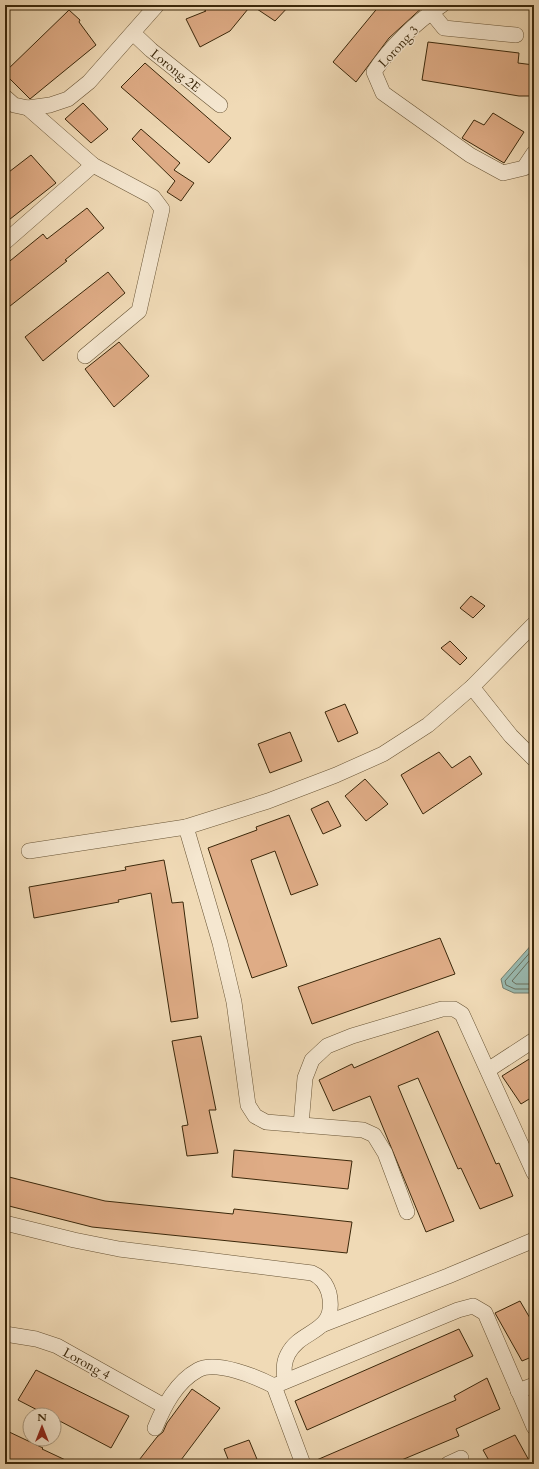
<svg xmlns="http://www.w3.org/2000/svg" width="539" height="1469" viewBox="0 0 539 1469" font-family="Cardo,serif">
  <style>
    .water { fill: #9abab0; stroke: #747f6e }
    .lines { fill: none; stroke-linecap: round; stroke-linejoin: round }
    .shore { stroke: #6a705d; stroke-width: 1 }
    .building { fill: #dfac86; stroke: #3a270a }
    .street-casing { stroke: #685435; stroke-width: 16 }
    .street { stroke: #f5e7d0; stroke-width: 15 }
    .labels { text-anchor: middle; stroke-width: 3; stroke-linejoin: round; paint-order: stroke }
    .street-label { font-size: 13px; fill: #3a270a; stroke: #f5e7d0 }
  </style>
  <rect width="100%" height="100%" fill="#f0dab6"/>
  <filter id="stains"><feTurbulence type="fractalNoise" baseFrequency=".005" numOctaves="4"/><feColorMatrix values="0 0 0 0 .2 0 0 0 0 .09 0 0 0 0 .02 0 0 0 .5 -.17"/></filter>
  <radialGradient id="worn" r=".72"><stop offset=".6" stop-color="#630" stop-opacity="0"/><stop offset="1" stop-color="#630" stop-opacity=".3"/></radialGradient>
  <path class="water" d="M534 942V993H514L503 988 501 979Z"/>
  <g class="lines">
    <g class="shore">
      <path d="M534 948 505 981 506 985 515 989H534"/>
      <path d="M534 955 512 981 516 984H534"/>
    </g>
  </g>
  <g class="building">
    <path d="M198 5H243L248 9 230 31 200 47 186 19 206 11Z"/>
    <path d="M251 5H290L275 21Z"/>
    <path d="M380 5H425L389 38 356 82 333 62Z"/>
    <path d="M69 10 80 20 79 22 96 45 30 99 5 74V72Z"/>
    <path d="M428 42 519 53 518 63 534 65V96H519L422 80Z"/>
    <path d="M145 63 231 138 209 163 121 87Z"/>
    <path d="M83 103 108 129 91 143 65 119Z"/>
    <path d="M493 113 524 132 504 163 462 138 474 120 484 125Z"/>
    <path d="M141 129 180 163 174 170 194 183 181 201 167 192 175 181 132 139Z"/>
    <path d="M31 155 56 183 5 223V175Z"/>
    <path d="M87 208 104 228 65 260 67 261 5 310V265L43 234 47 239Z"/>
    <path d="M108 272 125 293 43 361 25 337Z"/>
    <path d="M119 342 149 376 114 407 85 369Z"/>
    <path d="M471 596 485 606 473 618 460 608Z"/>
    <path d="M450 641 467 658 460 665 441 648Z"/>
    <path d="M345 704 358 733 338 742 325 712Z"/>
    <path d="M290 732 302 761 270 773 258 744Z"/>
    <path d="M439 752 452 768 470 756 482 774 423 814 401 775Z"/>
    <path d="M365 779 388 804 366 821 345 796Z"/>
    <path d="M328 801 341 826 323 834 311 809Z"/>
    <path d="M289 815 318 885 291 895 275 851 251 860 287 966 252 978 208 848 257 830 256 827Z"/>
    <path d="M164 860 172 903 183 902 198 1018 171 1022 151 893 118 900 119 902 34 918 29 887 126 870 125 867Z"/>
    <path d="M440 938 455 974 312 1024 298 987Z"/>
    <path d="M438 1031 496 1164 499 1163 513 1196 480 1209 461 1168 458 1169 418 1078 398 1086 454 1221 426 1232 370 1096 333 1111 319 1080 352 1064 354 1068Z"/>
    <path d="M201 1036 216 1110H209L218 1153 187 1156 182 1126 188 1125 172 1041Z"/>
    <path d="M534 1056V1096L521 1104 502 1076Z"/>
    <path d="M234 1150 352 1161 348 1189 232 1177Z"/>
    <path d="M5 1176 105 1201 233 1214 234 1209 352 1222 347 1253 92 1227 5 1205Z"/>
    <path d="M520 1301 534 1325V1356L522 1361 495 1313Z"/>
    <path d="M459 1329 473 1356 307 1430 295 1401Z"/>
    <path d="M36 1370 129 1416 111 1448 54 1418V1415H47L18 1400Z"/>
    <path d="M487 1378 500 1409 456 1429 459 1436 392 1464H312V1462L456 1400 454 1396Z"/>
    <path d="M192 1389 220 1408 178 1464H136L157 1437 163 1432 167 1423Z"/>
    <path d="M5 1430 43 1448 42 1449 74 1464H5Z"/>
    <path d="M515 1435 531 1464H491L483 1450Z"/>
    <path d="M249 1440 259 1464H230L224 1449Z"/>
  </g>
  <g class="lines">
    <defs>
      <g id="street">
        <path d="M442 5C417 21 389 48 374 72L383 93 470 155 503 173 524 168 534 153"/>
        <path d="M431 12 444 28 516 35"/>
        <path d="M133 33 151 50 220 105"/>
        <path d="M5 97 14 105 28 108 50 105 68 99 89 82 157 5"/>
        <path d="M28 108 93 165 153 197 162 209 139 311 85 356"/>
        <path d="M5 242 93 165"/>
        <path d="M472 687 511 736 534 759"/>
        <path d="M186 827 220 943 234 1002 248 1105 255 1116 266 1122 363 1130 374 1135 385 1153 407 1212"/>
        <path d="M29 851 186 827 268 801 336 775 383 754 428 725 472 687 534 624"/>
        <path d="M488 1070 534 1040"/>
        <path d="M301 1125 305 1078 312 1060 327 1046 352 1036 442 1009H454L462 1014 534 1173"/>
        <path d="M5 1223 74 1240 119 1249 312 1273C321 1277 326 1283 329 1293 338 1334 301 1328 288 1354 283 1363 284 1371 285 1381"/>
        <path d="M324 1324 448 1276 534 1240"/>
        <path d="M5 1334 36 1339 57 1346 164 1406"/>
        <path d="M274 1386 458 1310 473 1306 485 1313 534 1427"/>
        <path d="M274 1386 303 1464"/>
        <path d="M518 1391 534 1385"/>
        <path d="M155 1428C164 1406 176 1382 198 1370 216 1360 257 1377 274 1386"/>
        <path d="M448 1464 461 1458"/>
      </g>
    </defs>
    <use href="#street" class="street-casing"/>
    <use href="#street" class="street"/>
  </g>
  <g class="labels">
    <g class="street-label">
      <text transform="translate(398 46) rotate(-47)" y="5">Lorong 3</text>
      <text transform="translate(176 70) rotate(39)" y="5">Lorong 2E</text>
      <text transform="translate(87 1363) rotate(29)" y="5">Lorong 4</text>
    </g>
  </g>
  <rect width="539" height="1469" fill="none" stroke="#f0dab6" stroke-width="20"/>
  <rect x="6" y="6" width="527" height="1457" fill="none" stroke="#3a270a" stroke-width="2"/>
  <rect x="10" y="10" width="519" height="1449" fill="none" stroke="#3a270a"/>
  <g transform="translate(42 1427)"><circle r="19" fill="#f5e7d0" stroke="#aa9a81"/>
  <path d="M0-3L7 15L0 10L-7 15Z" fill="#8f2418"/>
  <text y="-6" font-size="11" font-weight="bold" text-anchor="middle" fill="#3a270a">N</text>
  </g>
  <rect width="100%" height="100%" filter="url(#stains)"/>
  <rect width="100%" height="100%" fill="url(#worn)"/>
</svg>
